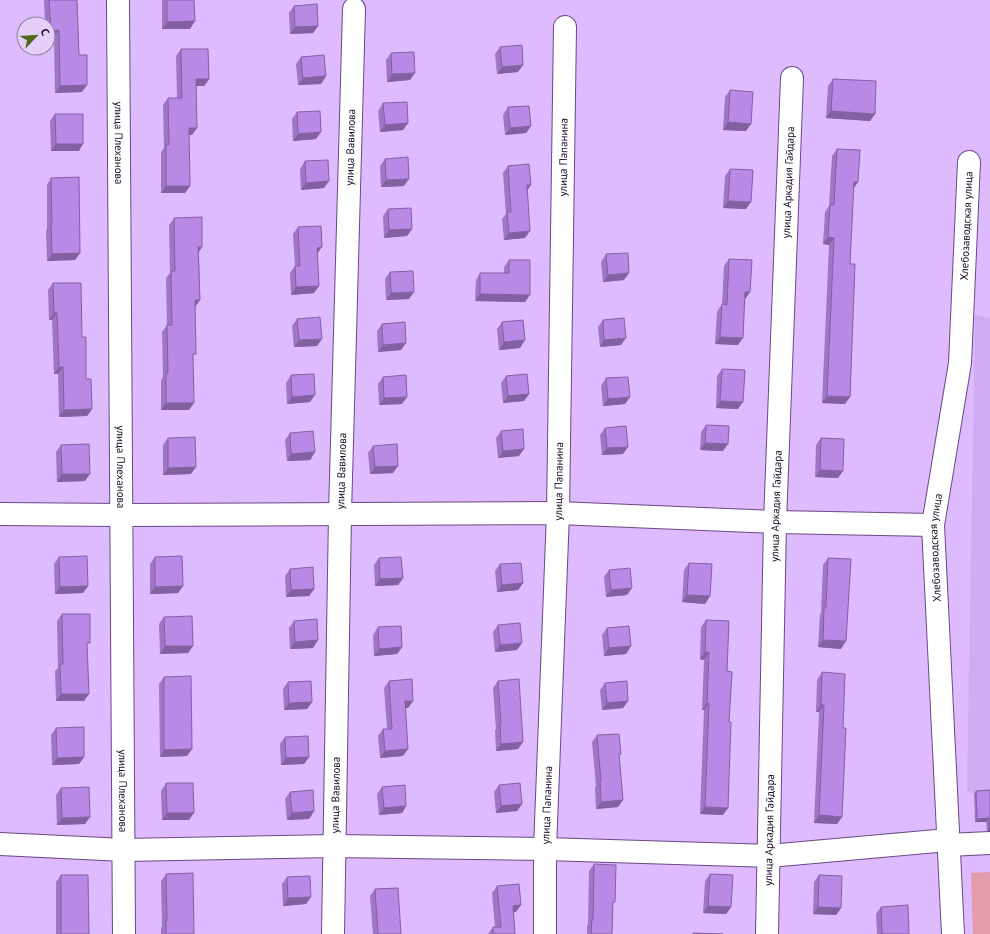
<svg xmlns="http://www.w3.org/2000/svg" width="990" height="934" viewBox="0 0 990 934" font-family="'PT Sans',sans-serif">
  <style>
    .built { fill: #d0acf3 }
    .green { fill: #e39ca9 }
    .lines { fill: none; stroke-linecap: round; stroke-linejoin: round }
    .minor-casing { stroke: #684983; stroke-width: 24 }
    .minor { stroke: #fff; stroke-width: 22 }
    .wall { fill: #9f76c6 }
    .shaded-wall { fill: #8260a1 }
    .building { fill: #b989e6; stroke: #8260a1 }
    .labels { text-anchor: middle; stroke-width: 3; stroke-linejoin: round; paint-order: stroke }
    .street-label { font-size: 11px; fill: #180b23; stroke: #e3cff7 }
  </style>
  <rect width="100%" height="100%" fill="#ddbbfe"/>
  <path class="built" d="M975 315 990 318V793L974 794 967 791Z"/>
  <path class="green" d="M990 872V934H973L971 873Z"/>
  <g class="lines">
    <defs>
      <g id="minor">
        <path id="s1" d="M118 0 124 934"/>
        <path d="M0 514 121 515 558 513 775 522 933 525"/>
        <path d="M0 844 124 850 334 846 545 849 769 856 948 840"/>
        <path d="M948 845 990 843"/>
        <path id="s2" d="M333 934 340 514 354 9"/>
        <path id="s3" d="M545 934V849L558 513 565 27"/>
        <path id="s4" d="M767 934 775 522 792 78"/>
        <path id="s5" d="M953 934 933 525 960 363 969 162"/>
      </g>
    </defs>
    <use href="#minor" class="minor-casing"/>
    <use href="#minor" class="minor"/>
  </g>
  <g class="wall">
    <path d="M44 0H77L79 55 82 92 55 93 54 37 48 38V24H45Z"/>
    <path d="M162 0H194L190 29H162Z"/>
    <path d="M294 6 318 26 313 33 290 34 289 13Z"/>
    <path d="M500 47 518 72 497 74 495 54Z"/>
    <path d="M181 49 209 79 204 86H196L192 135H189L190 186 185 193H161V152L164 148 163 105 168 98H177L176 56Z"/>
    <path d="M391 53 410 80 387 82 386 60Z"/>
    <path d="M301 57 326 76 321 84 298 85 296 64Z"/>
    <path d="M833 79 875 114 870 121 826 118 828 86Z"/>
    <path d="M730 90 746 131 723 130 725 97Z"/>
    <path d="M383 103 408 123 403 130 380 132 378 111Z"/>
    <path d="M508 107 531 126 526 133 505 135 503 115Z"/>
    <path d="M297 112 316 139 293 141 292 119Z"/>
    <path d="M55 114 79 151H51L50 121Z"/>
    <path d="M837 149 858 182 853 189 850 264 845 404 822 403 829 245 823 244 825 212 829 206 832 156Z"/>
    <path d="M385 159 404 186 381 187 380 166Z"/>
    <path d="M305 161 324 188 301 190 300 169Z"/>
    <path d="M508 166 527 190 525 238 504 240 502 219 506 214 503 173Z"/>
    <path d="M730 169 746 209 723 208 725 176Z"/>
    <path d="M51 178 80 253 75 260 47 261 46 231 47 229V185Z"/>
    <path d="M388 209 412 229 407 236 384 238 383 216Z"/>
    <path d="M174 218 202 247 199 252 200 300 195 307 193 358 189 410H161V380L163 377 162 332 167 325 166 278 170 273 169 225Z"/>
    <path d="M298 227 317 254 319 286 314 293 291 295 290 273 295 266 293 234Z"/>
    <path d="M606 254 624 280 603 282 601 262Z"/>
    <path d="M729 259 750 292 745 299 738 345 715 344 717 312 722 304 724 266Z"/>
    <path d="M509 260 525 302 475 301 476 280 480 273H504V267Z"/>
    <path d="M390 272 409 299 386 300 385 279Z"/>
    <path d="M53 283 82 337 86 379 92 409 87 416 59 417 58 374H54L52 320H49L48 290Z"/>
    <path d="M297 319 317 346 294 347 292 326Z"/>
    <path d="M603 320 621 345 600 347 598 327Z"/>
    <path d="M502 322 520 348 499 350 497 329Z"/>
    <path d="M382 324 406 343 401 350 378 352 377 331Z"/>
    <path d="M722 369 738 409 716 408 717 376Z"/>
    <path d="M291 375 310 402 287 404 286 383Z"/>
    <path d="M506 376 529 394 524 401 503 403 501 383Z"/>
    <path d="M383 377 402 404 379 405 378 384Z"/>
    <path d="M606 378 630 397 625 404 603 406 601 386Z"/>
    <path d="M706 425 723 451 700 450 701 432Z"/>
    <path d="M605 428 623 454 602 455 600 435Z"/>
    <path d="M501 431 519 456 498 458 496 438Z"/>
    <path d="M290 433 315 452 310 460 287 461 285 440Z"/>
    <path d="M168 438 191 474 163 475V445Z"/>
    <path d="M821 438 838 478 815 477 816 445Z"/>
    <path d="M61 445 85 481 57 482 56 452Z"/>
    <path d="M373 446 393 473 370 474 368 453Z"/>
    <path d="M59 557 88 586 83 593 55 594 54 564Z"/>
    <path d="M155 557 183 586 178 593 150 594V564Z"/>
    <path d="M379 558 403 578 398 585 375 586 374 565Z"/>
    <path d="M828 558 841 649 818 647 820 615 821 613 823 565Z"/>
    <path d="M689 563 710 596 705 604 682 602 684 570Z"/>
    <path d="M500 564 523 583 518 590 497 592 495 571Z"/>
    <path d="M290 569 314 589 309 596 286 597 285 576Z"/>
    <path d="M609 570 627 595 606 597 604 577Z"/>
    <path d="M62 614 84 701H56L55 671 58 668 57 621Z"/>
    <path d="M164 617 193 646 188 653 160 654 159 624Z"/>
    <path d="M706 620 727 671 723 815 700 814 704 710H702L704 660 700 659 701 627Z"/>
    <path d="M294 621 318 640 313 648 290 649 289 628Z"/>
    <path d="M498 625 517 650 495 652 493 632Z"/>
    <path d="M378 627 402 647 397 654 374 656 373 635Z"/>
    <path d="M607 628 631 646 626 654 604 656 602 635Z"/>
    <path d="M822 672 843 728 842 817 837 824 814 823 819 712H816L817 680Z"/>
    <path d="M164 677 187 756 160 757 159 684Z"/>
    <path d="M389 681 413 701 408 708H405L403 756 380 758 378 736 383 729H387L384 688Z"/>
    <path d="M498 681 518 749 496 751 495 730 496 729 493 688Z"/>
    <path d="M288 682 312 702 307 709 284 710 283 689Z"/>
    <path d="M605 683 628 701 623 708 602 710 600 690Z"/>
    <path d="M56 728 84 757 79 764 52 765 51 735Z"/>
    <path d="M597 735 619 756 623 800 618 807 596 809 595 788 596 786 592 742Z"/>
    <path d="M285 737 309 757 304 764 281 765 280 744Z"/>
    <path d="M166 783 189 820H162L161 791Z"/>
    <path d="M499 785 522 804 517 811 496 813 494 792Z"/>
    <path d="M382 787 406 806 402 813 379 815 377 794Z"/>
    <path d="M61 788 90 817 85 824 57 825 56 795Z"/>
    <path d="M990 790V831H987L986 822H975L974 794 976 791Z"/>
    <path d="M290 792 314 811 309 819 287 820 285 799Z"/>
    <path d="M594 864 613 905 612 934H587V926L588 924 589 871Z"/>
    <path d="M166 874 194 934H161V928L162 926 161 881Z"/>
    <path d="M710 874 731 907 726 914 703 913 705 881Z"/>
    <path d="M61 875 89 934H56V882Z"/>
    <path d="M819 875 841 908 836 915 813 914 814 882Z"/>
    <path d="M287 877 311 897 306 904 283 906 282 884Z"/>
    <path d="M497 886 516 912H513L515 934H488L493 927H495L492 893Z"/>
    <path d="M375 889 401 934H373L370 896Z"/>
    <path d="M881 907 909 934H877L876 914Z"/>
  </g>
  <g class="shaded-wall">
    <path d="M195 21 190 29H162L167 22Z"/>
    <path d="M318 26 313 33 290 34 295 27Z"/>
    <path d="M59 30 54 37 48 38V35L51 31Z"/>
    <path d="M523 65 518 72 497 74 502 67Z"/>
    <path d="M415 73 410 80 387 82 392 74Z"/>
    <path d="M326 76 321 84 298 85 303 78Z"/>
    <path d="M196 79H209L204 86H191Z"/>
    <path d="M87 85 82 92 55 93 60 86Z"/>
    <path d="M831 111 875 114 870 121 826 118Z"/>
    <path d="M728 122 751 124 746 131 723 130Z"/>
    <path d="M408 123 403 130 380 132 385 125Z"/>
    <path d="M531 126 526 133 505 135 510 128Z"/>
    <path d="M189 128H197L192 135H184Z"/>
    <path d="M321 132 316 139 293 141 298 134Z"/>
    <path d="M56 144H83L79 151H51Z"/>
    <path d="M409 179 404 186 381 187 386 180Z"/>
    <path d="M329 181 324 188 301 190 306 183Z"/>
    <path d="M854 182H858L853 189Z"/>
    <path d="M527 185H531L526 192Z"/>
    <path d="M166 186H190L185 193H161Z"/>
    <path d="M728 201 751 202 746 209 723 208Z"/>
    <path d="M412 229 407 236 384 238 389 230Z"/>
    <path d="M530 231 525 238 504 240 509 233Z"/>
    <path d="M828 237 834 238 829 245 823 244Z"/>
    <path d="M198 247H202L197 254Z"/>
    <path d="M322 247 317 254V248Z"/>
    <path d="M80 253 75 260 47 261 52 254Z"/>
    <path d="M629 273 624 280 603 282 608 275Z"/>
    <path d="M319 286 314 293 291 295 296 287Z"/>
    <path d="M414 292 409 299 386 300 391 293Z"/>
    <path d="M745 292H750L745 299H740Z"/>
    <path d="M480 294 530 295 525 302 475 301Z"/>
    <path d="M195 300H200L195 307Z"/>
    <path d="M54 313H57L52 320H49Z"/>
    <path d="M720 337 743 338 738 345 715 344Z"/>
    <path d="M626 338 621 345 600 347 604 340Z"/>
    <path d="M322 339 317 346 294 347 299 340Z"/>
    <path d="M525 340 520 348 499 350 504 342Z"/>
    <path d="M406 343 401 350 378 352 383 345Z"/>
    <path d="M59 367H63L58 374H54Z"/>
    <path d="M529 394 524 401 503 403 508 396Z"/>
    <path d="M315 395 310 402 287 404 292 397Z"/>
    <path d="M827 396 850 397 845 404 822 403Z"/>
    <path d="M407 397 402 404 379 405 384 398Z"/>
    <path d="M630 397 625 404 603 406 608 399Z"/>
    <path d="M720 401 743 402 738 409 716 408Z"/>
    <path d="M166 403H194L189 410H161Z"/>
    <path d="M92 409 87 416 59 417 64 410Z"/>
    <path d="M705 443 728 444 723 451 700 450Z"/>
    <path d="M628 447 623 454 602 455 607 448Z"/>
    <path d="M524 449 519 456 498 458 503 451Z"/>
    <path d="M315 452 310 460 287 461 291 454Z"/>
    <path d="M398 466 393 473 370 474 375 467Z"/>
    <path d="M196 467 191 474 163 475 168 468Z"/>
    <path d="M820 470 843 471 838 478 815 477Z"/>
    <path d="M62 474H90L85 481 57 482Z"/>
    <path d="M403 578 398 585 375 586 380 579Z"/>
    <path d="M523 583 518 590 497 592 502 585Z"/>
    <path d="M88 586 83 593 55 594 60 587Z"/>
    <path d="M183 586 178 593 150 594 155 587Z"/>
    <path d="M632 588 627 595 606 597 611 590Z"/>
    <path d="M314 589 309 596 286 597 291 590Z"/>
    <path d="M687 595 710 596 705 604 682 602Z"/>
    <path d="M318 640 313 648 290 649 295 642Z"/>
    <path d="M823 640 846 641 841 649 818 647Z"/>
    <path d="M522 643 517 650 495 652 500 645Z"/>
    <path d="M165 646H193L188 653 160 654Z"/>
    <path d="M631 646 626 654 604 656 609 648Z"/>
    <path d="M402 647 397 654 374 656 379 649Z"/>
    <path d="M705 652H709L704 660 700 659Z"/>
    <path d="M61 694H89L84 701H56Z"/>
    <path d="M405 701H413L408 708H400Z"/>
    <path d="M628 701 623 708 602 710 607 703Z"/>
    <path d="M312 702 307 709 284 710 289 703Z"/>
    <path d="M707 703H709L704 710H702Z"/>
    <path d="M821 705H824L819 712H816Z"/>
    <path d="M523 742 518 749 496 751 501 744Z"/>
    <path d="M192 749 187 756 160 757 164 750Z"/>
    <path d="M408 749 403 756 380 758 385 751Z"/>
    <path d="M84 757 79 764 52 765 57 758Z"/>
    <path d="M309 757 304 764 281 765 286 758Z"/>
    <path d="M623 800 618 807 596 809 601 802Z"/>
    <path d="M522 804 517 811 496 813 501 806Z"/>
    <path d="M406 806 402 813 379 815 384 808Z"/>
    <path d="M705 807 728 808 723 815 700 814Z"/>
    <path d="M314 811 309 819 287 820 292 813Z"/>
    <path d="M167 813H194L189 820H162Z"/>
    <path d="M819 815 842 817 837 824 814 823Z"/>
    <path d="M90 817 85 824 57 825 62 818Z"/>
    <path d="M989 818 986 822H975L977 819Z"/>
    <path d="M989 827H990V831H987Z"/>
    <path d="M311 897 306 904 283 906 288 898Z"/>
    <path d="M521 905 516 912 508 913 513 906Z"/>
    <path d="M708 906 731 907 726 914 703 913Z"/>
    <path d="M818 907 841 908 836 915 813 914Z"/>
  </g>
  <g class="building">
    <path d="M49 0H77L79 55H87V85L60 86 59 30 51 31Z"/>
    <path d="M167 0H194L195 21 167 22Z"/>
    <path d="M317 4 318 26 295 27 294 6Z"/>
    <path d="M522 45 523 65 502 67 500 47Z"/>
    <path d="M181 49H208L209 79H196L197 128H189L190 186H166V145H169L168 98H182Z"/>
    <path d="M414 52 415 73 392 74 391 53Z"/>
    <path d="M324 55 326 76 303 78 301 57Z"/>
    <path d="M833 79 876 81 875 114 831 111Z"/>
    <path d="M730 90 753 92 751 124 728 122Z"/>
    <path d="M407 102 408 123 385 125 383 103Z"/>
    <path d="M529 106 531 126 510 128 508 107Z"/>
    <path d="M320 111 321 132 298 134 297 112Z"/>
    <path d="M55 114H83V144H56Z"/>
    <path d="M837 149 860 150 858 182H854L850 264H855L850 397 827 396 834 238 828 237 830 205H834Z"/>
    <path d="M408 157 409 179 386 180 385 159Z"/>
    <path d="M328 160 329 181 306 183 305 161Z"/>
    <path d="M529 164 531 185H527L530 231 509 233 507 212H511L508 166Z"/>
    <path d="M730 169 753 170 751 202 728 201Z"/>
    <path d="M79 177 80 253 52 254 51 224H52L51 178Z"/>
    <path d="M411 208 412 229 389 230 388 209Z"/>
    <path d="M202 217V247H198L200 300H195L196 354H193L194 403H166V373H168L167 325H172L171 271H175L174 218Z"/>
    <path d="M321 226 322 247 317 248 319 286 296 287 295 266H300L298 227Z"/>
    <path d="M628 253 629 273 608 275 606 254Z"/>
    <path d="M729 259 752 260 750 292H745L743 338 720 337 722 304 727 305Z"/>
    <path d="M509 260H530V295L480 294V273H509Z"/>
    <path d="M413 271 414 292 391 293 390 272Z"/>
    <path d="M53 283H81L82 337H86V379H91L92 409 64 410 63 367H59L57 313H54Z"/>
    <path d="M320 317 322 339 299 340 297 319Z"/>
    <path d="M624 318 626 338 604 340 603 320Z"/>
    <path d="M523 320 525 340 504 342 502 322Z"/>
    <path d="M405 322 406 343 383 345 382 324Z"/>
    <path d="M722 369 745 370 743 402 720 401Z"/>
    <path d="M314 374 315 395 292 397 291 375Z"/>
    <path d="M527 374 529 394 508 396 506 376Z"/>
    <path d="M406 375 407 397 384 398 383 377Z"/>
    <path d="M628 377 630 397 608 399 606 378Z"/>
    <path d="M706 425 729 426 728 444 705 443Z"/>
    <path d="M626 426 628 447 607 448 605 428Z"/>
    <path d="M523 429 524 449 503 451 501 431Z"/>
    <path d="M313 431 315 452 291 454 290 433Z"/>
    <path d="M195 437 196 467 168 468V438Z"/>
    <path d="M821 438 844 439 843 471 820 470Z"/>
    <path d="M89 444 90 474H62L61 445Z"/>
    <path d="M397 444 398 466 375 467 373 446Z"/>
    <path d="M87 556 88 586 60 587 59 557Z"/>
    <path d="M182 556 183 586 155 587V557Z"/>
    <path d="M401 557 403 578 380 579 379 558Z"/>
    <path d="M828 558 851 559 846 641 823 640 824 608H826Z"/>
    <path d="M521 563 523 583 502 585 500 564Z"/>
    <path d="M689 563 712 564 710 596 687 595Z"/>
    <path d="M313 567 314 589 291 590 290 569Z"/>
    <path d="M630 568 632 588 611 590 609 570Z"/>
    <path d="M62 614H90V643H87L89 694H61L60 664H63Z"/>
    <path d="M192 616 193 646H165L164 617Z"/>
    <path d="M317 619 318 640 295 642 294 621Z"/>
    <path d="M706 620 729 621 727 671 732 672 729 722H731L728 808 705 807 709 703H707L709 652H705Z"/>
    <path d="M520 623 522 643 500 645 498 625Z"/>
    <path d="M401 626 402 647 379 649 378 627Z"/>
    <path d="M629 626 631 646 609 648 607 628Z"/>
    <path d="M822 672 845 674 843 728H846L842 817 819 815 824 705H821Z"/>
    <path d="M191 676 192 749 164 750V677Z"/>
    <path d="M412 679 413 701H405L408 749 385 751 383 729H392L389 681Z"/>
    <path d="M519 679 523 742 501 744 500 723H501L498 681Z"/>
    <path d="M311 681 312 702 289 703 288 682Z"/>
    <path d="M627 681 628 701 607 703 605 683Z"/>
    <path d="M84 727V757L57 758 56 728Z"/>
    <path d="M619 734 621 754H619L623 800 601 802 600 781H601L597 735Z"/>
    <path d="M308 736 309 757 286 758 285 737Z"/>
    <path d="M166 783H193L194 813H167Z"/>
    <path d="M520 783 522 804 501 806 499 785Z"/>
    <path d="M405 785 406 806 384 808 382 787Z"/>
    <path d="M89 787 90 817 62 818 61 788Z"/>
    <path d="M313 790 314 811 292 813 290 792Z"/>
    <path d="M990 790V827H989V818L977 819 976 791Z"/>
    <path d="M594 864 616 865 615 902H613L612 934H591L592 919H593Z"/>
    <path d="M193 873 194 934H166V921H167L166 874Z"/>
    <path d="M710 874 733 875 731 907 708 906Z"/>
    <path d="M61 875H88L89 934H61Z"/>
    <path d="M819 875 842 876 841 908 818 907Z"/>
    <path d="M310 876 311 897 288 898 287 877Z"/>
    <path d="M519 884 521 905 513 906 515 934H493V927H501L497 886Z"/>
    <path d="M398 888 401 934H378L375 889Z"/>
    <path d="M908 905 909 934H882L881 907Z"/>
    <path d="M693 933 723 934H693Z"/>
  </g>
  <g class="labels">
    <g class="street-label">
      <text dy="4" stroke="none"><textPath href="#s1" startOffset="143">улица Плеханова</textPath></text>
      <text dy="4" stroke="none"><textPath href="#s2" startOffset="787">улица Вавилова</textPath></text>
      <text dy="4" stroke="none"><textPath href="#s3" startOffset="777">улица Папанина</textPath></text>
      <text dy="4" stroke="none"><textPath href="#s4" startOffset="752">улица Аркадия Гайдара</textPath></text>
      <text dy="4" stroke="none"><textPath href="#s5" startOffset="711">Хлебозаводская улица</textPath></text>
      <text dy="4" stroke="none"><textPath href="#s1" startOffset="467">улица Плеханова</textPath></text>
      <text dy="4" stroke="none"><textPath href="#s2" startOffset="463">улица Вавилова</textPath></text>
      <text dy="4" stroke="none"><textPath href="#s3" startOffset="453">улица Папанина</textPath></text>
      <text dy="4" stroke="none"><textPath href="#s4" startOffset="428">улица Аркадия Гайдара</textPath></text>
      <text dy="4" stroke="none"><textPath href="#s5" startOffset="387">Хлебозаводская улица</textPath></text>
      <text dy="4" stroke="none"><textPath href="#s1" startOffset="791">улица Плеханова</textPath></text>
      <text dy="4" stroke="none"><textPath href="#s2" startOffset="139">улица Вавилова</textPath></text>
      <text dy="4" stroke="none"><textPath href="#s3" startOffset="129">улица Папанина</textPath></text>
      <text dy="4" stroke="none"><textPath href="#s4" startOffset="104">улица Аркадия Гайдара</textPath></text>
    </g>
  </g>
  <g transform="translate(36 36) rotate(65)"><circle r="19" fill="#e3cff7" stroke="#9281a2"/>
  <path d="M0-3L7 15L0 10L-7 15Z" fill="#4e691c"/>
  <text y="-6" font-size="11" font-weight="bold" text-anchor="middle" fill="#180b23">С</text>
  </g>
</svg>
